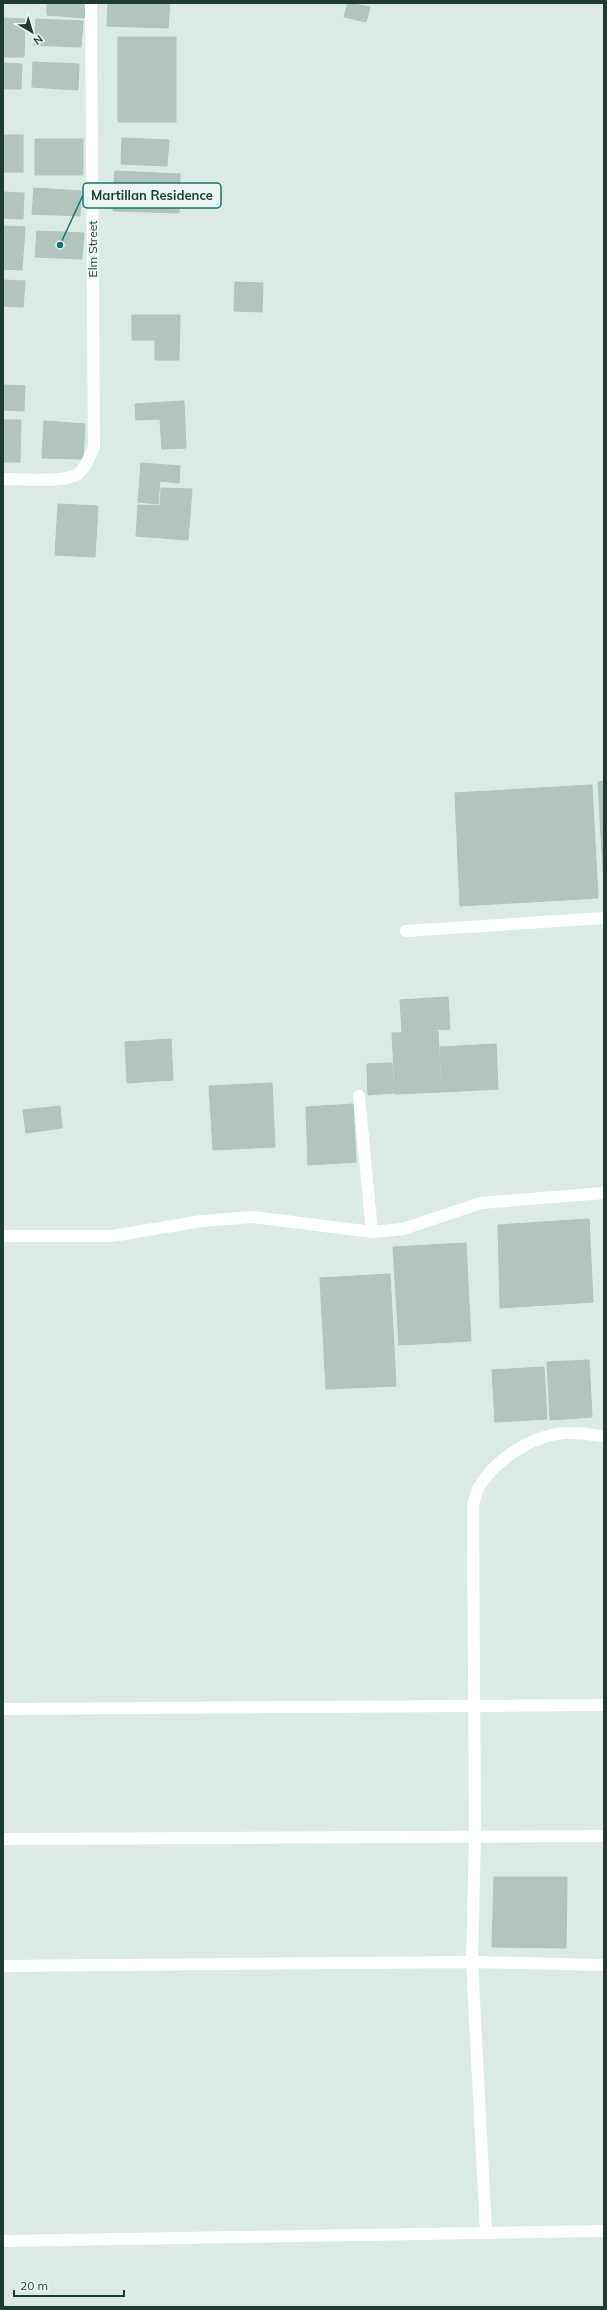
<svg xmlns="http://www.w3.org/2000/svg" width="607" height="2310" viewBox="0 0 607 2310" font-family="Mulish,sans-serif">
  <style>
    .building { fill: #b1c5bd; stroke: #aec4bb }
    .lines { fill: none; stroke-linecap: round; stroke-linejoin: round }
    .lane { stroke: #fff; stroke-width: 12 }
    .street { stroke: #fff; stroke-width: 12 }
    .labels { text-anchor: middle; stroke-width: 4; stroke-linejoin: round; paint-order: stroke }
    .street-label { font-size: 12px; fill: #1c3b33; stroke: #ecf7f2 }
    .leader { fill: none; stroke: #0f766e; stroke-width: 1.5 }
    .callout-dot { fill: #0f766e; stroke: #ecf7f2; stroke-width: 1.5 }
    .callout { fill: #ecf7f2; stroke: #0f766e; stroke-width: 1.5 }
    .callout-label { font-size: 13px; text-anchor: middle; font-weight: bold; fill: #1c3b33 }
  </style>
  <rect width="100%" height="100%" fill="#dceae4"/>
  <g class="building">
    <path d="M47 3H86L84 18 47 15Z"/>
    <path d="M108 3H170L168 28 107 26Z"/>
    <path d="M348 3 370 7 366 22 344 17Z"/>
    <path d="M3 18 25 19 24 57H3Z"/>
    <path d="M36 19 83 21 81 47 34 45Z"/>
    <rect x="118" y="37" width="58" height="85"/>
    <path d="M33 62 79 64 78 90 32 87Z"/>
    <path d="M3 63 22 64 21 89H3Z"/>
    <rect x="3" y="135" width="20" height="37"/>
    <path d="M122 138 169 140 167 166 121 164Z"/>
    <rect x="35" y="139" width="48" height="36"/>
    <path d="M115 171 180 174 179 213 113 211Z"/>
    <path d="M34 188 81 191 80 216 32 214Z"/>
    <path d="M3 192 24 193 23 219 3 218Z"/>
    <path d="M3 226 25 227 22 270 3 269Z"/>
    <path d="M37 231 84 233 82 259 35 257Z"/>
    <path d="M3 280 25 281 23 307 3 306Z"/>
    <path d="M235 282 263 283 262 312 234 311Z"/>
    <path d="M132 315H180L179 360H155V340H132Z"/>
    <path d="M3 385 25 386 24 411 3 410Z"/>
    <path d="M184 401 186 448 162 449 160 419 136 420 135 404Z"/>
    <path d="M3 420H21L20 462H3Z"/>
    <path d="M44 421 85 424 83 459 42 458Z"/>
    <path d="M141 463 180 466 179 483 160 481 158 504 138 502Z"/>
    <path d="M161 488 192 489 188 540 136 536 138 505 160 506Z"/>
    <path d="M58 504 98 506 95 557 55 555Z"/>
    <path d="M604 781V872H603L598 782Z"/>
    <path d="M592 785 598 898 460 906 455 793Z"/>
    <path d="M448 997 450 1029 402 1032 400 1000Z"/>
    <path d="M438 1031 441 1092 395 1094 392 1033Z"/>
    <path d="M171 1039 173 1080 127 1083 125 1042Z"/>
    <path d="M496 1044 498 1089 442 1092 440 1047Z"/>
    <path d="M392 1063 394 1093 368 1095 367 1064Z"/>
    <path d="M272 1083 275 1147 213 1150 209 1086Z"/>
    <path d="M353 1104 356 1162 308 1165 306 1107Z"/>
    <path d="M60 1106 62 1128 26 1133 23 1110Z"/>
    <path d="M589 1219 593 1302 500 1308 498 1225Z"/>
    <path d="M466 1243 471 1341 399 1345 393 1247Z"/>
    <path d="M390 1274 396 1386 326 1389 320 1278Z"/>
    <path d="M589 1360 592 1417 550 1420 547 1362Z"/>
    <path d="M544 1367 547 1419 495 1422 492 1370Z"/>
    <path d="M494 1877H567L566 1948 492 1947Z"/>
  </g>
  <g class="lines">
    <path class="lane" d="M359 1096 372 1232"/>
    <g class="street">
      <path d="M3 479C20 479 65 483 78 474 86 468 90 455 94 447L91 3"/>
      <path d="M406 931 604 918"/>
      <path d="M3 1236H112L202 1221 253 1217 372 1232 403 1229 481 1203 604 1193"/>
      <path d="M3 1709 604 1705"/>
      <path d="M3 1839 604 1836"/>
      <path d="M3 1966 472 1962 604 1965"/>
      <path d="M486 2232 472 1962 475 1836 473 1505C475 1500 476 1492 479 1487 496 1459 531 1436 564 1433 577 1432 591 1435 604 1436"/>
      <path d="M3 2241 604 2231"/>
    </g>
  </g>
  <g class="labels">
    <g class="street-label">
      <text transform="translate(93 249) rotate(-90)" y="4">Elm Street</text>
    </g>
  </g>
  <path class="leader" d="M60 245L83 195"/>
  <circle class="callout-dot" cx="60" cy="245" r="4"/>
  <rect class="callout" x="83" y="183" width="138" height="25" rx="4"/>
  <g class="callout-label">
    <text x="152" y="200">Martillan Residence</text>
  </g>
  <rect width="607" height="2310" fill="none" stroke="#1c3b33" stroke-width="8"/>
  <g transform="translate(32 32) rotate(142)" stroke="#ecf7f2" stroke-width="3" paint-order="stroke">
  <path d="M0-3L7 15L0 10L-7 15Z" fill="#1c3b33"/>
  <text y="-6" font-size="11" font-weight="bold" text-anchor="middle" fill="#1c3b33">N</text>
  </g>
  <path d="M14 2290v6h110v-6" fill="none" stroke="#1c3b33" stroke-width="2"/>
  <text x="20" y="2290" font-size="12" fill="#1c3b33" stroke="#ecf7f2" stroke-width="3" paint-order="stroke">20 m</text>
</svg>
